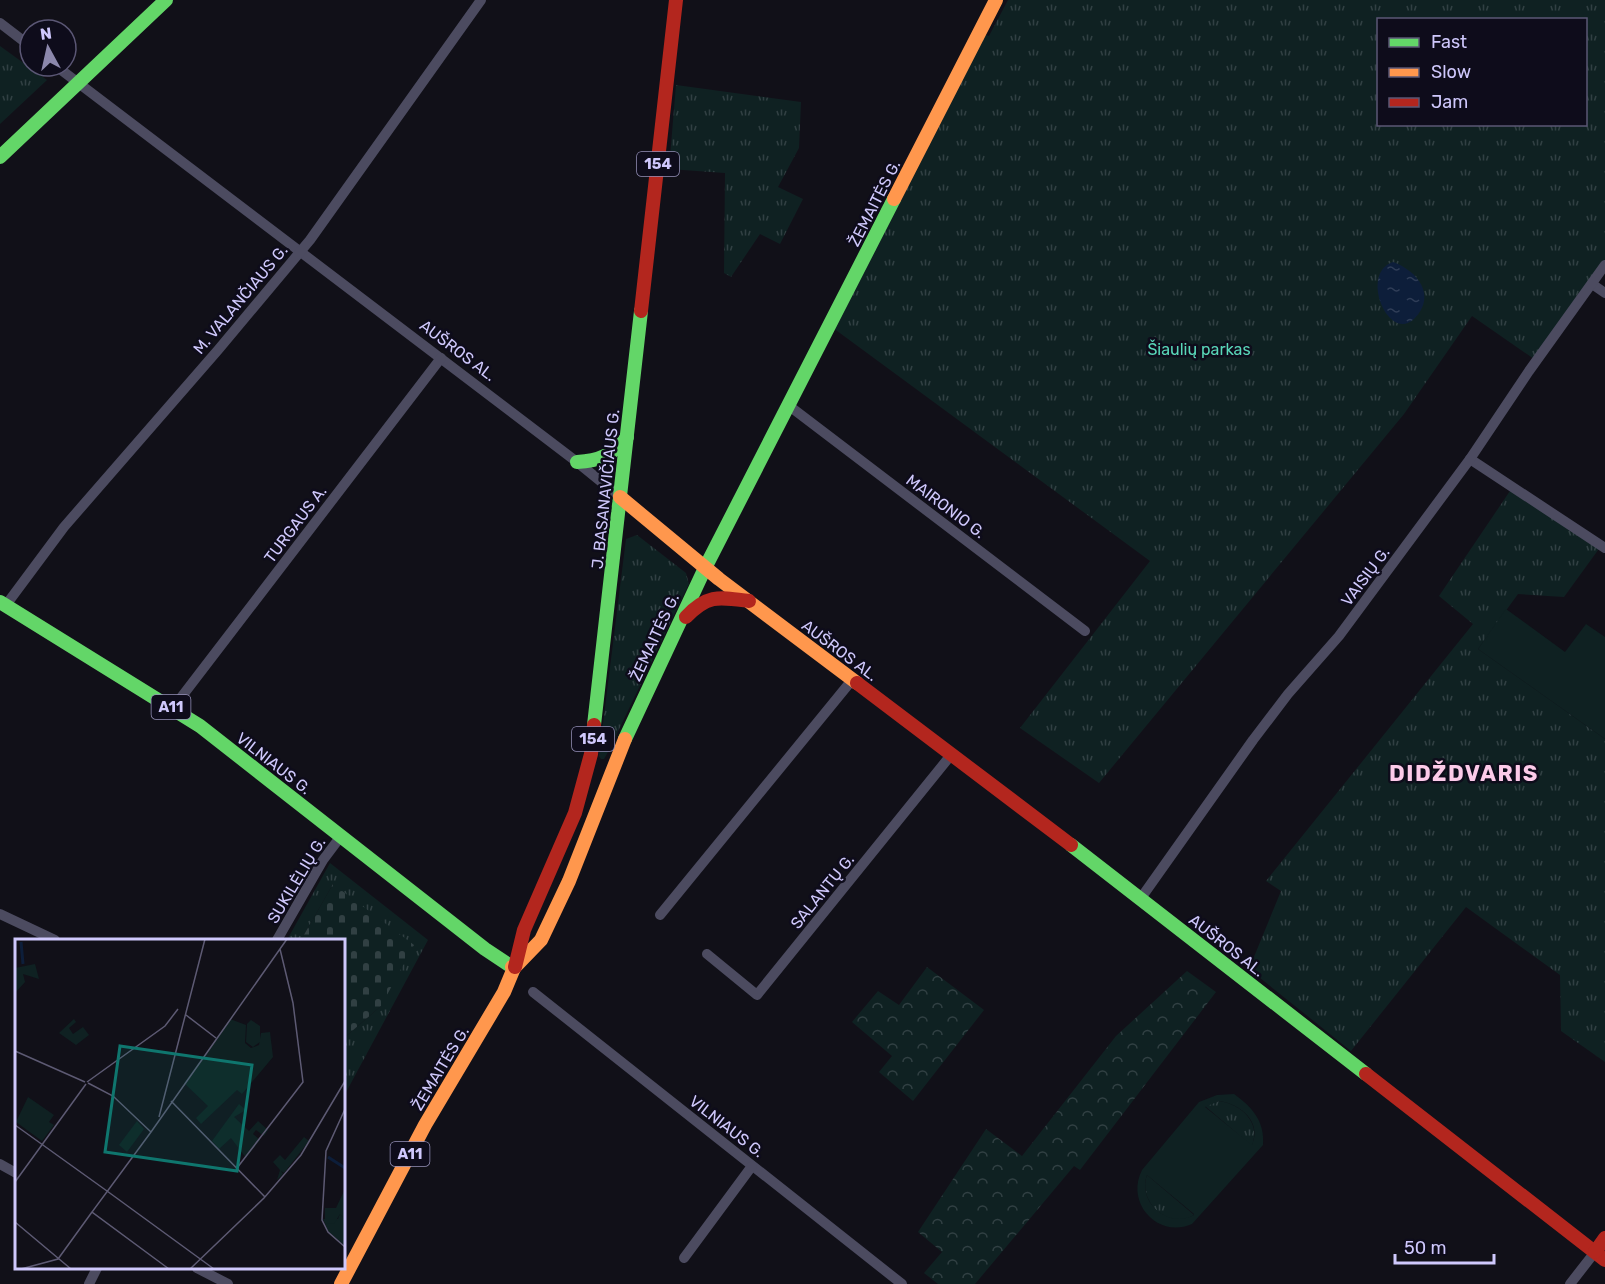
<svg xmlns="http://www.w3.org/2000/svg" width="1605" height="1284" viewBox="0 0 1605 1284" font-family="Rubik,sans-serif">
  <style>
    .grass { fill: url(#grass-tufts); fill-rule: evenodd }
    .forest { fill: url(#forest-crowns) }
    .cemetery { fill: url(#cemetery-stones) }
    .pitch { fill: #0f2122; fill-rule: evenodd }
    .water { fill: url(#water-ripples) }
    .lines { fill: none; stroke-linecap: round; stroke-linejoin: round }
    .street { stroke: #4c4b60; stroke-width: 10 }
    .fast { stroke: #63d668; stroke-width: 14 }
    .slow { stroke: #ff974d; stroke-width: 14 }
    .jam { stroke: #b3261e; stroke-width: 14 }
    .labels { text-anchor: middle; stroke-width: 5; stroke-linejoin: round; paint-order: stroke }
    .shield { fill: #0e0c1b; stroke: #9590b8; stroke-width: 1.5 }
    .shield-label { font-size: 15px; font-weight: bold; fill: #cfc8fc }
    .street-label { font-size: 16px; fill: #cfc8fc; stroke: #0e0c1b }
    .park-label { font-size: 16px; fill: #59d7b9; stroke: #0e0c1b }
    .district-label { font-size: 22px; font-weight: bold; letter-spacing: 1.5px; fill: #fccae9; stroke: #0e0c1b }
    .inset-river { fill: none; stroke: #0d1e3a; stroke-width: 3 }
    .inset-road { fill: none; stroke: #5d5a73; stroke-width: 1.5 }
    .view { fill: #0f766e; fill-opacity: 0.15; stroke: #0f766e; stroke-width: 3 }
    .inset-edge { fill: none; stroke: #cfc8fc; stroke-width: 3 }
  </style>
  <defs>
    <pattern id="grass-tufts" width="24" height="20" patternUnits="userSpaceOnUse" patternTransform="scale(1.5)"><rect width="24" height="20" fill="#0f2122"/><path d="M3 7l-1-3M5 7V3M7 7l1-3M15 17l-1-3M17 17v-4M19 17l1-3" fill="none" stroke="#314043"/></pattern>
    <pattern id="forest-crowns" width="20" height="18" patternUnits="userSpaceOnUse" patternTransform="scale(1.5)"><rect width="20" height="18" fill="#0f2122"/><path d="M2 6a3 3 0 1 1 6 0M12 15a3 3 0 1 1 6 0" fill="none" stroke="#314043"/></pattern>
    <pattern id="cemetery-stones" width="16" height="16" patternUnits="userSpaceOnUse" patternTransform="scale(1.5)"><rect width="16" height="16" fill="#0f2122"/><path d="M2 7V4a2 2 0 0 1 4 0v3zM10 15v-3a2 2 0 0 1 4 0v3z" fill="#314043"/></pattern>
    <pattern id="water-ripples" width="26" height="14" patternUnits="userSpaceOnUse" patternTransform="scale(1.5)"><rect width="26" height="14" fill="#0d1e3a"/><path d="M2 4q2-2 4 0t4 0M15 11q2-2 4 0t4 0" fill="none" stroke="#2f3d57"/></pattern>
  </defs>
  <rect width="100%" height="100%" fill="#111018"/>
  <g class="grass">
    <path d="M1008 0H1605V265L1537 361 1472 316 1404 414 1099 783 1020 728 1150 561 829 325 979 33 989 36ZM1378 20H1586V124H1378Z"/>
    <path d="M0 46 47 80 0 124Z"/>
    <path d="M676 85 801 102 799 148 778 187 803 199 780 244 760 234 731 277 724 273 725 173 669 169Z"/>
    <path d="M1512 488 1601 546 1564 597 1518 594 1478 649 1605 739V1062L1561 1031 1560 975 1466 907 1351 1051 1249 969 1281 891 1266 881 1473 624 1439 596Z"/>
    <path d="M637 535 686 573 689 584 609 750 604 759H601L599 756 626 539Z"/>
    <path d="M330 863 428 940 344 1096V1038L381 1006 333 884 301 940H287Z"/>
    <path d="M1219 1101C1241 1104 1261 1122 1252 1146L1205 1106Z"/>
    <path d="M1147 1175 1194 1215C1169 1231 1137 1202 1147 1175Z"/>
  </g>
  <g class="forest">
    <path d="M927 967 984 1010 913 1101 879 1072 892 1056 852 1022 878 991 899 1005Z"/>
    <path d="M1187 971 1216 992 1080 1170 1074 1166 975 1284H938L924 1273 942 1252 918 1232 986 1129 1022 1156 1116 1036Z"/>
  </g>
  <path class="cemetery" d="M333 884 414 945 381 1006 344 1038V940H301Z"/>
  <g class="pitch">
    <path d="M1506 609 1565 652 1586 624 1605 637V739L1478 649Z"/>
    <path d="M1234 1094C1252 1107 1265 1121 1263 1145L1192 1224C1158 1239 1125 1203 1142 1170L1199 1102 1217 1095ZM1219 1101C1241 1104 1262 1122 1252 1145L1205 1107ZM1147 1175 1194 1214V1215C1169 1229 1137 1203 1147 1175Z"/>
  </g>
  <path class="water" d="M1393 262C1418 271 1437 296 1414 319 1388 343 1359 273 1393 262Z"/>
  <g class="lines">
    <g class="street">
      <path d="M0 23 30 46"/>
      <path d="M56 66 577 462 620 497"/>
      <path d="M1592 284 1605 293"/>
      <path d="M788 405 1085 631"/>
      <path d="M1470 459 1605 548"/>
      <path d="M6 605 64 527 218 350 310 240 481 0"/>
      <path d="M173 708 441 358"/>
      <path d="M1141 898 1253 740 1288 694 1339 636 1470 459 1529 371 1605 265"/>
      <path d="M0 914 55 940"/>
      <path d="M660 915 852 680"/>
      <path d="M277 940 323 860 341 836"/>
      <path d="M707 954 757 995 951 755"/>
      <path d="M533 992 902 1284"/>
      <path d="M0 1164 16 1173"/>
      <path d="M684 1258 752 1166"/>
      <path d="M197 1268 228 1284"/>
      <path d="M89 1284 97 1268"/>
      <path d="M1570 1284 1595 1252"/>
    </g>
    <g class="fast">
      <path d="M0 157 166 0"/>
      <path d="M577 462C599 461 613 455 627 437"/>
      <path d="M0 602 200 726 485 949 512 967"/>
      <path d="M594 725 641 311"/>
      <path d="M625 739 705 568 894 199"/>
      <path d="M1071 845 1366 1074"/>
    </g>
    <g class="slow">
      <path d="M894 199 996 0"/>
      <path d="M620 497 719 579 857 683"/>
      <path d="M514 968 541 940 569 881 625 739"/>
      <path d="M341 1284 425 1125 504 992 514 968 512 967"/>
    </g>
    <g class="jam">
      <path d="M641 311 676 0"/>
      <path d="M686 617C708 594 719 597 749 601"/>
      <path d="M857 683 1071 845"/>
      <path d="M515 967 524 930 575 813 591 754 594 725"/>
      <path d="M1366 1074 1605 1260"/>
      <path d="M1595 1252 1605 1238"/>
    </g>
  </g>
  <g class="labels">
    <g class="shield">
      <rect x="637" y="152" width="42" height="24" rx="4.5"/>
      <rect x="151.5" y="695" width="39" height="24" rx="4.5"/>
      <rect x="572" y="727" width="42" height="24" rx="4.5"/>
      <rect x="390.5" y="1142" width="39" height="24" rx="4.5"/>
    </g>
    <g class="shield-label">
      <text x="658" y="169">154</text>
      <text x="171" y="712">A11</text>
      <text x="593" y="744">154</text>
      <text x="410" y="1159">A11</text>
    </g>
    <g class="street-label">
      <text transform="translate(874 203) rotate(-63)" y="6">ŽEMAITĖS G.</text>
      <text transform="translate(240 299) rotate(-50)" y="6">M. VALANČIAUS G.</text>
      <text transform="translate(458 350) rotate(37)" y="6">AUŠROS AL.</text>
      <text transform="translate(605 489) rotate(-84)" y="6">J. BASANAVIČIAUS G.</text>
      <text transform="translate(946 506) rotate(37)" y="6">MAIRONIO G.</text>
      <text transform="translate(295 524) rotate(-53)" y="6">TURGAUS A.</text>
      <text transform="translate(1365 576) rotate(-53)" y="6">VAISIŲ G.</text>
      <text transform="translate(654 637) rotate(-65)" y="6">ŽEMAITĖS G.</text>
      <text transform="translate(840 650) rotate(37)" y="6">AUŠROS AL.</text>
      <text transform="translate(274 763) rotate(38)" y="6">VILNIAUS G.</text>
      <text transform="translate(296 880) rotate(-59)" y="6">SUKILĖLIŲ G.</text>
      <text transform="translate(822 891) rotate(-51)" y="6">SALANTŲ G.</text>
      <text transform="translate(1227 945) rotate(38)" y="6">AUŠROS AL.</text>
      <text transform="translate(440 1068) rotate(-59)" y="6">ŽEMAITĖS G.</text>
      <text transform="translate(727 1126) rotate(38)" y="6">VILNIAUS G.</text>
    </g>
    <g class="park-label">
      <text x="1199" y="355">Šiaulių parkas</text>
    </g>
    <g class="district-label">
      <text x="1464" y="781">DIDŽDVARIS</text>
    </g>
  </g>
  <g transform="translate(15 939)">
    <rect width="330" height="330" fill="#111018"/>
    <path d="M20 25 24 40 8 35 10 43 1 53 0 29ZM59 80 61 83 54 89 58 95 68 88 74 96 61 106 44 94ZM215 80 231 86 230 104 236 109 244 106 246 94 255 93 258 118 227 155 222 151 186 185 181 179 193 167 169 144ZM224 165 231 171 219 178 234 192 243 182 253 191 249 197 241 191 238 195 245 201 231 219 216 199 204 210 197 202ZM122 182 129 190 112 213 104 206ZM289 198 294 202 269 234 266 232 268 235 262 241 265 231 258 223 265 216 270 221ZM325 274 330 281V307L313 292 308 280H323Z" fill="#0f2122"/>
    <path d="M330 250V281L325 275 319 285 310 284V269H321Z" fill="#0f2122"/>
    <path d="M236 81 245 87V103L238 108 231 103 232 85ZM13 158 39 176 34 183 39 186 27 202 1 183Z" fill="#0f2122"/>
    <path class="inset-river" d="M6 3 8 25M313 218 330 229"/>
    <path class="inset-road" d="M171 76 201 99M0 112 70 143M72 143 150 87 163 70M73 144 98 157 136 193 77 273 154 330M156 162 250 258M330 170 311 212 307 281 313 293 330 308M144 178 190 0M0 186 92 252M136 193 272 0M222 229 288 143 278 64 265 10M0 243 71 145M92 252 199 330M0 283 56 330M6 330 43 320 77 273M175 330 249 259 286 216 330 142"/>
    <path class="view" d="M105 107 237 126 222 232 90 213Z"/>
    <rect width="330" height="330" class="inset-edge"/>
  </g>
  <rect x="1377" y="18" width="210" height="108" fill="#0e0c1b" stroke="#5b5775" stroke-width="1.5"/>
  <rect x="1389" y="38" width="30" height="9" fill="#63d668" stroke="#5b5775" stroke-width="1.5"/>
  <text x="1431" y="48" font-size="18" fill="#cfc8fc">Fast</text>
  <rect x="1389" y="68" width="30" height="9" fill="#ff974d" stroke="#5b5775" stroke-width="1.5"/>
  <text x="1431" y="78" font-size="18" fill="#cfc8fc">Slow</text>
  <rect x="1389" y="98" width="30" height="9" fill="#b3261e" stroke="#5b5775" stroke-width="1.5"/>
  <text x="1431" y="108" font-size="18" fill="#cfc8fc">Jam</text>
  <g transform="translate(48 48) rotate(352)"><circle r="28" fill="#0e0c1b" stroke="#5b5775" stroke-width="1.5"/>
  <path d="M0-4.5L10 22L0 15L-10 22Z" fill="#8c88ac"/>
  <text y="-9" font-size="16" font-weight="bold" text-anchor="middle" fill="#cfc8fc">N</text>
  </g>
  <path d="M1395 1254v9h99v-9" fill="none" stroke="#cfc8fc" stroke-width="3"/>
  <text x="1404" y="1254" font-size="18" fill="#cfc8fc" stroke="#0e0c1b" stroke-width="4.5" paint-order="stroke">50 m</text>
</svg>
